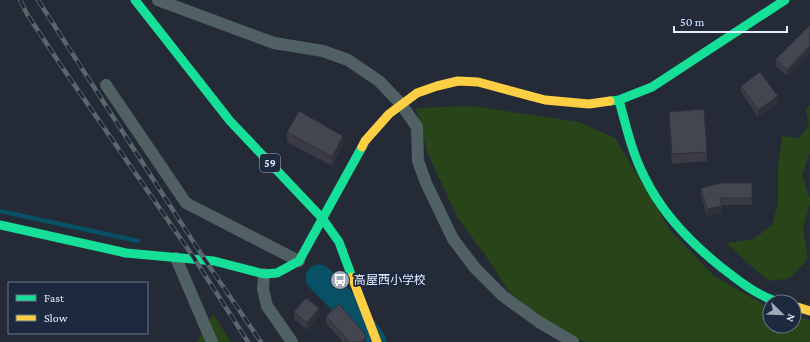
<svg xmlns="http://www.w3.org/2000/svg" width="810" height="342" viewBox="0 0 810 342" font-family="'Crimson Pro','Noto Sans JP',serif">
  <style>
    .green { fill: #28451a }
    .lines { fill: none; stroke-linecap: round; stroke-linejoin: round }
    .stream { stroke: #075065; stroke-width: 4.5 }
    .river { stroke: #075065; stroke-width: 27 }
    .street { stroke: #516063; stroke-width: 12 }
    .fast { stroke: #16e098; stroke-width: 9 }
    .slow { stroke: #ffcf43; stroke-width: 9 }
    .rail-casing { stroke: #5b666b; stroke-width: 4.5 }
    .rail { stroke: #1c293f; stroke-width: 3; stroke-dasharray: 9; stroke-linecap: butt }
    .wall { fill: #3a3b45 }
    .shaded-wall { fill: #2f3038 }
    .building { fill: #434550; stroke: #2f3038 }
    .labels { text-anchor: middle; stroke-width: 4; stroke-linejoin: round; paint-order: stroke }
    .shield { fill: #1c293f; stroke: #a8b2c4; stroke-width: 1 }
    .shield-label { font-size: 11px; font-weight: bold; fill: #e4edfd }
    .poi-label { font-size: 12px; fill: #e4edfd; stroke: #1c293f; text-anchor: start }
  </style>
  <rect width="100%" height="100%" fill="#242b37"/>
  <g class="green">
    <path d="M810 105V152L802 175 810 199V205L803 228 808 259 790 278 770 281 759 273 726 243 753 239 772 225 778 203V166L782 136 799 138 809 125 806 110Z"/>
    <path d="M472 106 579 122 615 138 670 230 714 276 770 308V326H794V316L810 320V342H586L561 335 508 291 488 259 457 217 428 154 416 108Z"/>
    <path d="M213 314 231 342H197Z"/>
  </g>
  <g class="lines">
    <path class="stream" d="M0 211 138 241"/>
    <path class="river" d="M319 278 350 309 373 342"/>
    <g class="street">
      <path d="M158 0 274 43 323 51 348 60 379 81 401 104 417 127 418 161 426 183 453 239 475 268 503 296 539 322 573 342"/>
      <path d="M106 85 186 203 299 261"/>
      <path d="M176 258 212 342"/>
      <path d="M264 274 263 289 267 306 292 342"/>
    </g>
    <g class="fast">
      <path d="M135 0 230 121 322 218 339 242 352 277"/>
      <path d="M619 100C626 126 632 153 645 178 662 213 691 243 721 267 739 281 756 295 778 302"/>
      <path d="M610 101 619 100 652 87 785 0"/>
      <path d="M0 225 126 253 214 261 264 274 277 273 299 261 362 147"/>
    </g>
    <g class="slow">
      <path d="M362 147 365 141 389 114 417 93 437 86 458 81 478 82 545 100 589 104 610 101"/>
      <path d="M352 277 377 342"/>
      <path d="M794 306 810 311"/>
    </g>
    <defs>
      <g id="rail">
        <path d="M20 0 27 14 62 67 194 258 248 342"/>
        <path d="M38 0 205 260 261 342"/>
      </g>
    </defs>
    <use href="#rail" class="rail-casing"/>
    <use href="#rail" class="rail"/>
  </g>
  <g class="wall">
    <path d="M810 25V53L787 76 776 66V59Z"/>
    <path d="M741 86 778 103 758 117 741 92Z"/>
    <path d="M669 112 707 152V161L672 164 669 121Z"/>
    <path d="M287 132 343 145 332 166 287 142Z"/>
    <path d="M752 183V205H721L722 213 707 216 701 195V188Z"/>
    <path d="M294 312 319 315 307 330 294 319Z"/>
    <path d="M326 316 366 342H343L326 323Z"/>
  </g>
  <g class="shaded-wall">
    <path d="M810 46V53L787 76V70Z"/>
    <path d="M778 96V103L758 117V110Z"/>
    <path d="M343 136V145L332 166V157Z"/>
    <path d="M722 206V213L707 216V209Z"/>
    <path d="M319 308V315L307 330V323Z"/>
    <path d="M366 338V342H361Z"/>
  </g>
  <g class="building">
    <path d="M810 25V46L787 70 776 59Z"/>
    <path d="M760 72 778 96 758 110 741 86Z"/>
    <path d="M704 109 707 152 672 154 669 112Z"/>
    <path d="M299 111 343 136 332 157 287 132Z"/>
    <path d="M721 183H752V198H720L722 206 707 209 701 188Z"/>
    <path d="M306 298 319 308 307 323 294 312Z"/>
    <path d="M339 304 364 333 366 338 361 342H349L326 316Z"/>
  </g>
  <defs>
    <symbol id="bus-disc" viewBox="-11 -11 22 22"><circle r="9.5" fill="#a1a9b8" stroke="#1c293f"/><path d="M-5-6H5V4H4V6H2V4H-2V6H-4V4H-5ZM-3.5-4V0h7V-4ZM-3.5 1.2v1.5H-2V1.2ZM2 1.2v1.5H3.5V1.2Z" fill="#fff"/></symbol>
  </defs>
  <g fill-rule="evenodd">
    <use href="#bus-disc" x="329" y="269" width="22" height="22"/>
  </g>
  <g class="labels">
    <rect class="shield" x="260" y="154" width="20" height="18" rx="3"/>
    <g class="shield-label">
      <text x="270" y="167">59</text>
    </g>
    <g class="poi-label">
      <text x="354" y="284">高屋西小学校</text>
    </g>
  </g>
  <rect x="8" y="282" width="140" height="52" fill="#1c293f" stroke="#6c778b"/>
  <rect x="16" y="295" width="20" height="6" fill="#16e098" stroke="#6c778b"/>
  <text x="44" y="302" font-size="12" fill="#e4edfd">Fast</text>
  <rect x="16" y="315" width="20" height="6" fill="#ffcf43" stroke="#6c778b"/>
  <text x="44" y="322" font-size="12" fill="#e4edfd">Slow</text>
  <g transform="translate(782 314) rotate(113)"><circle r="19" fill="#1c293f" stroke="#6c778b"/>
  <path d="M0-3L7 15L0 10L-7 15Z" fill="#a1a9b8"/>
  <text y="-6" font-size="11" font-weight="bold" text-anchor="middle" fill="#e4edfd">N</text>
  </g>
  <path d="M674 26v6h113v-6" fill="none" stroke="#e4edfd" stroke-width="2"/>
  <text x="680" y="26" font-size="12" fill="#e4edfd" stroke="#1c293f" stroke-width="3" paint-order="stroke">50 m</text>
</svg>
